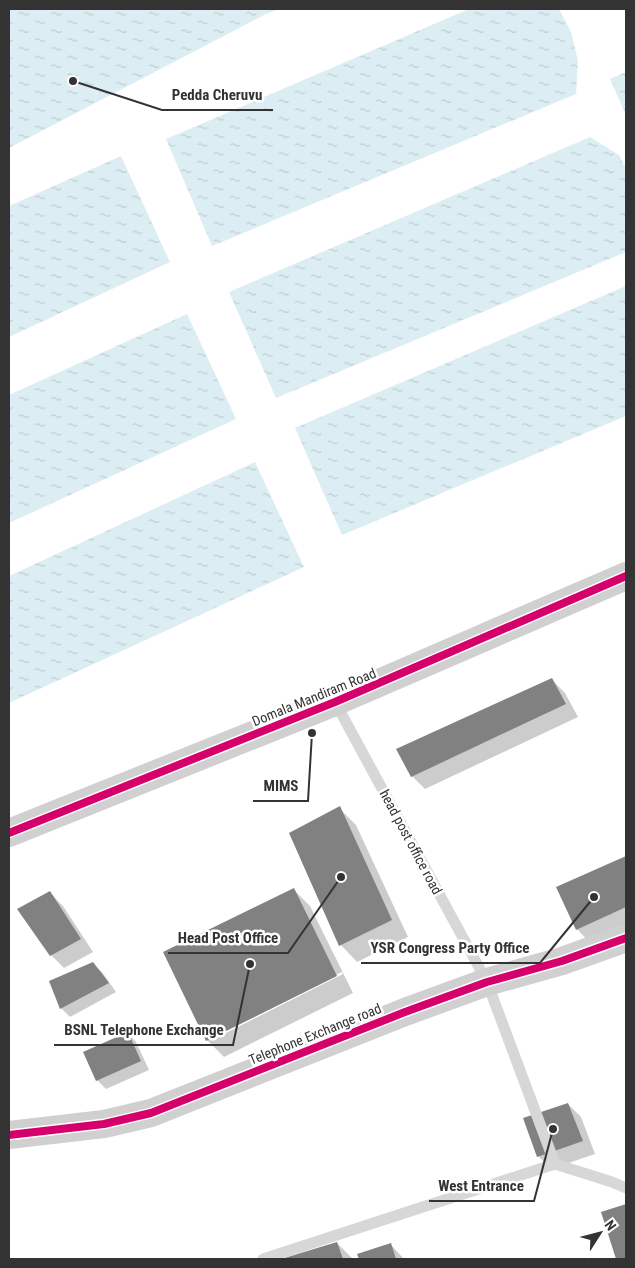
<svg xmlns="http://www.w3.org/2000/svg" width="635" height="1268" viewBox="0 0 635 1268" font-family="'Roboto Condensed',sans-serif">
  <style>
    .water { fill: url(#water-ripples) }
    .shadow { fill: #0003; fill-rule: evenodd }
    .building { fill: #818181 }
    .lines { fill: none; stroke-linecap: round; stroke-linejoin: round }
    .lane { stroke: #d7d7d7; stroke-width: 11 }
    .secondary { stroke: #d0d0d0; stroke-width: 28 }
    .cycleway-casing { stroke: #fff; stroke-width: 11 }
    .cycleway { stroke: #d6006c; stroke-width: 8 }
    .labels { text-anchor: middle; stroke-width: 5; stroke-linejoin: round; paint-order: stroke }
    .street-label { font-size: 14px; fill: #333; stroke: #fff }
    .leader { fill: none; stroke: #333; stroke-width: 2 }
    .callout-dot { fill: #333; stroke: #fff; stroke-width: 2 }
    .callout-label { font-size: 15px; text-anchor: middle; font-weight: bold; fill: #333; stroke: #fff; stroke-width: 5; stroke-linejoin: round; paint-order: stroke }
  </style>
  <defs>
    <pattern id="water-ripples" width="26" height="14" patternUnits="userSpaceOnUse" patternTransform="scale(1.25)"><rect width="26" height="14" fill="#dceef4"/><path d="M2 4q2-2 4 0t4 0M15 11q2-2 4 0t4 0" fill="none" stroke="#bdcdd2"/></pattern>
  </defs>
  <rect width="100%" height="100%" fill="#fff"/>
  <g class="water">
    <path d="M9 9H280L266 14 9 148Z"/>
    <path d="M469 9H559L571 32 578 61 576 94 212 246 166 139Z"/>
    <path d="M626 72V115L610 79Z"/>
    <path d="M590 137 619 155 626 169V252L276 398 229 292Z"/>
    <path d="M121 156 170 262 9 337V206Z"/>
    <path d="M626 286V416L342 535 295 428Z"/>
    <path d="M187 314 236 419 9 523V395Z"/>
    <path d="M255 462 304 567 9 703V576Z"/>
  </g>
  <g class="shadow">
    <path d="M552 680 565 693 578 717 425 789 412 776 398 749Z"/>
    <path d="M339 808 356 825 408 937 357 962 341 945Z"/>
    <path d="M626 857V931L593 946 577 929 558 888Z"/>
    <path d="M293 889 310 906 353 993 224 1057 207 1040 164 952ZM342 972 343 974 212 1040V1037Z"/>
    <path d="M50 893 63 906 93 952 64 968 51 955Z"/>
    <path d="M93 964 102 972 116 992 70 1017 61 1008Z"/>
    <path d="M128 1033 136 1042 149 1070 106 1089 97 1080Z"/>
    <path d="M568 1104 581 1117 595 1154 551 1169 538 1156Z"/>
    <path d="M626 1205V1259H617L603 1212Z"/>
    <path d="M337 1243 353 1259H284Z"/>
    <path d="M391 1245 404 1259H360L359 1254Z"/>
  </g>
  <g class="building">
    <path d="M552 678 566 704 411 777 396 749Z"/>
    <path d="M340 806 392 920 339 946 289 833Z"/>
    <path d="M626 856V907L576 930 556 887Z"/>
    <path d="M294 888 337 976 206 1041 163 952Z"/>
    <path d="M50 891 81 939 50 956 17 909Z"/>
    <path d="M93 962 109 983 60 1009 49 981Z"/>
    <path d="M128 1032 141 1061 96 1081 83 1052Z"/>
    <path d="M568 1103 583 1141 537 1157 523 1118Z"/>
    <path d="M626 1204V1259H616L601 1212Z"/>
    <path d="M337 1242 343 1259H281Z"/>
    <path d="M391 1243 396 1259H359L357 1254Z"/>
  </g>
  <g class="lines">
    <g class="lane">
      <path d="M335 702 487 982 555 1164"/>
      <path d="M263 1259 555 1164 612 1182 626 1188"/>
    </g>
    <g class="secondary">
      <path d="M9 833 335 702 626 576"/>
      <path d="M9 1135 104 1124 151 1113 405 1012 487 982 562 961 626 938"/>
    </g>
    <defs>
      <g id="cycleway">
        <path d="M9 833 335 702 626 576"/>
        <path d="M9 1135 104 1124 151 1113 405 1012 487 982 562 961 626 938"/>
      </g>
    </defs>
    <use href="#cycleway" class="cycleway-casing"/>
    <use href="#cycleway" class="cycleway"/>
  </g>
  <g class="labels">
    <g class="street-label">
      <text transform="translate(314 697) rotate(-22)" y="5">Domala Mandiram Road</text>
      <text transform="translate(411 842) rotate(62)" y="5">head post office road</text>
      <text transform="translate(315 1034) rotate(-22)" y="5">Telephone Exchange road</text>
    </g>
  </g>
  <path class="leader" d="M73 81L162 110H273M312 733L308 801H253M341 877L288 953H168M594 897L540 963H361M250 964L233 1045H54M553 1129L534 1201H429"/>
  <g class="callout-dot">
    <circle cx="73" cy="81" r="5"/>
    <circle cx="312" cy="733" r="5"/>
    <circle cx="341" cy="877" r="5"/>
    <circle cx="594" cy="897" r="5"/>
    <circle cx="250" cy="964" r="5"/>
    <circle cx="553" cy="1129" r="5"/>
  </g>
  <g class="callout-label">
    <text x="217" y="100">Pedda Cheruvu</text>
    <text x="281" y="791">MIMS</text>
    <text x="228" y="943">Head Post Office</text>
    <text x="450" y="953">YSR Congress Party Office</text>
    <text x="144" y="1035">BSNL Telephone Exchange</text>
    <text x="481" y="1191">West Entrance</text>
  </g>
  <rect width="635" height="1268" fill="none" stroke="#333333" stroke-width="20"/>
  <g transform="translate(600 1233) rotate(54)" stroke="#ffffff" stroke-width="4" paint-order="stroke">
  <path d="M0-4L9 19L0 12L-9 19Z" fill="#333333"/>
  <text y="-8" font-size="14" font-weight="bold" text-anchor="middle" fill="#333333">N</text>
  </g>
</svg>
